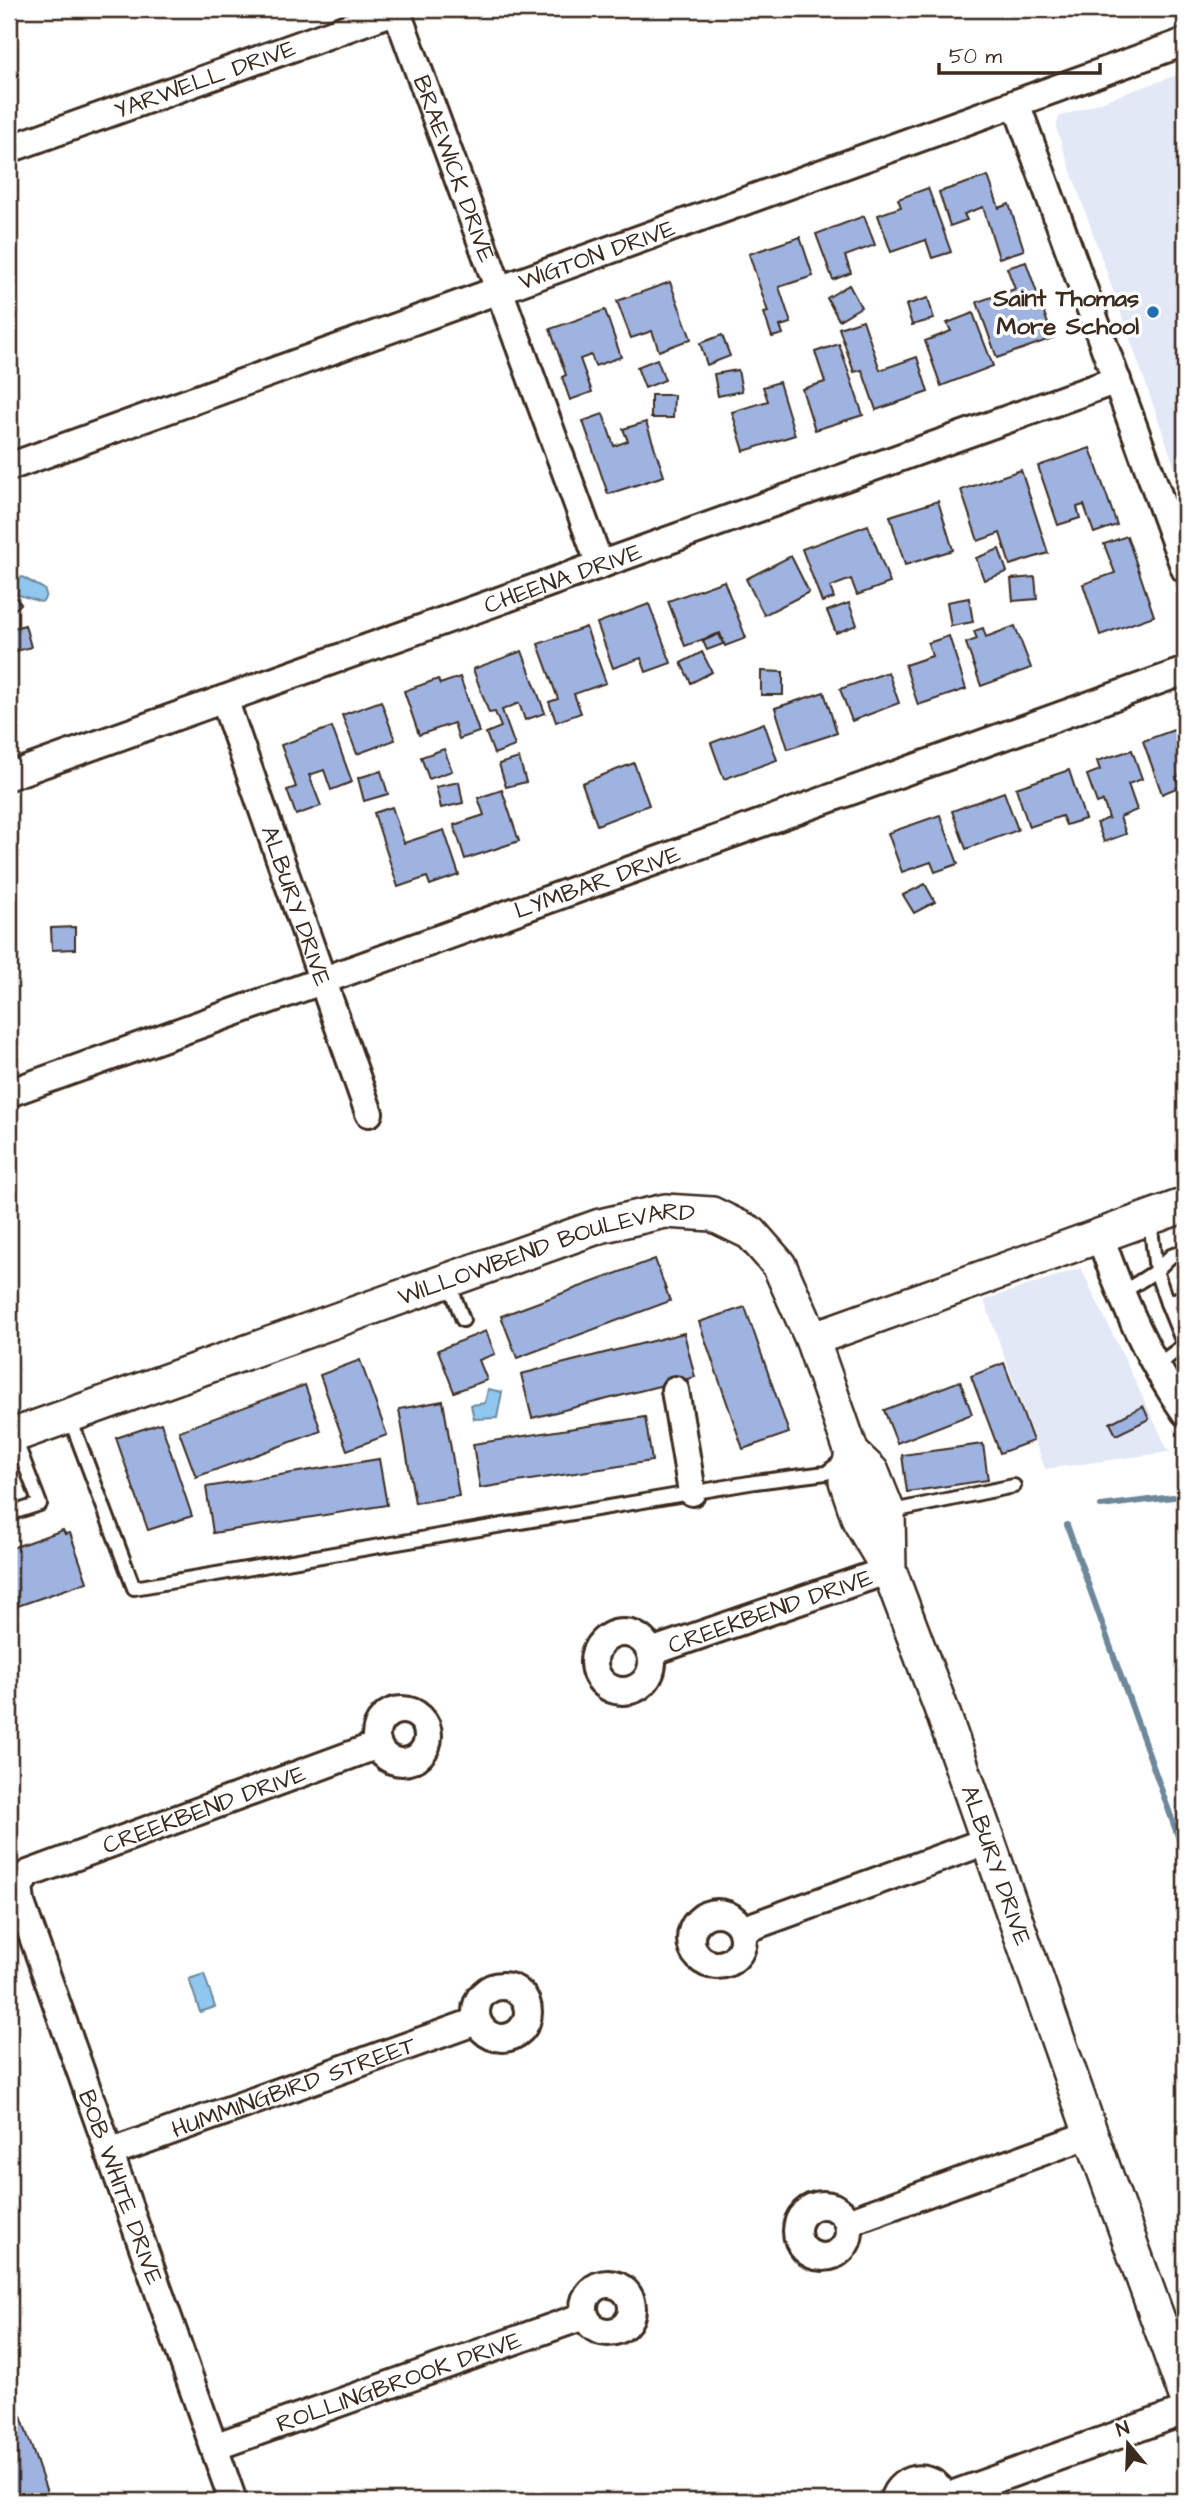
<svg xmlns="http://www.w3.org/2000/svg" width="1194" height="2510" viewBox="0 0 1194 2510" font-family="'Architects Daughter',sans-serif">
  <style>
    .built { fill: #e2e8f6 }
    .water { fill: #8fc7ee; stroke: #6d889b; stroke-width: 2 }
    .lines { fill: none; stroke-linecap: round; stroke-linejoin: round }
    .stream { stroke: #6d889b; stroke-width: 6 }
    .building { fill: #9fb3e1; stroke: #3b2a1e; stroke-width: 2 }
    .service-casing { stroke: #3b2a1e; stroke-width: 18 }
    .minor-casing { stroke: #3b2a1e; stroke-width: 32 }
    .tertiary-casing { stroke: #3b2a1e; stroke-width: 38 }
    .service { stroke: #fff; stroke-width: 12 }
    .minor { stroke: #fff; stroke-width: 26 }
    .tertiary { stroke: #fff; stroke-width: 33 }
    .poi-dot { fill: #1f6fb2; stroke: #fff; stroke-width: 2.5 }
    .labels { text-anchor: middle; stroke-width: 7; stroke-linejoin: round; paint-order: stroke }
    .street-label { font-size: 24px; fill: #3b2a1e; stroke: #fff }
    .poi-label { font-size: 24px; font-weight: bold; fill: #3b2a1e; stroke: #fff; text-anchor: end }
  </style>
  <rect width="100%" height="100%" fill="#fff"/>
  <filter id="ink" filterUnits="userSpaceOnUse"><feTurbulence type="fractalNoise" baseFrequency=".0143" numOctaves="2"/><feDisplacementMap in="SourceGraphic" scale="14" xChannelSelector="R" yChannelSelector="G"/><feConvolveMatrix kernelMatrix="1 2 1 2 8 2 1 2 1" color-interpolation-filters="sRGB"/></filter>
  <g filter="url(#ink)">
    <g class="built">
      <path d="M1185 72V496L1056 128 1059 117Z"/>
      <path d="M1081 1268 1169 1452 1045 1469 984 1300Z"/>
    </g>
    <g class="water">
      <path d="M22 577 44 589 46 594 44 600 41 602 16 594 15 580Z"/>
      <path d="M488 1389 502 1392 497 1418 474 1419 471 1405 485 1403Z"/>
      <path d="M204 1974 215 2007 200 2012 189 1979Z"/>
    </g>
    <g class="lines">
      <g class="stream">
        <path d="M1101 1506 1173 1497"/>
        <path d="M1067 1525 1185 1856"/>
      </g>
    </g>
    <g class="building">
      <path d="M988 176 999 208 1009 204 1024 250 999 258 983 207 964 214 967 220 950 226 939 192Z"/>
      <path d="M928 188 951 252 932 258 926 240 891 252 878 215 901 207 898 199Z"/>
      <path d="M864 216 875 245 845 256 851 273 833 280 816 234Z"/>
      <path d="M800 237 813 276 779 287 791 323 780 326 783 334 772 337 764 313 768 312 749 254Z"/>
      <path d="M1026 262 1053 338 997 358 977 302 1015 289 1007 268Z"/>
      <path d="M670 282 691 339 659 351 652 331 631 338 617 301Z"/>
      <path d="M849 285 861 307 839 320 827 298Z"/>
      <path d="M928 298 934 319 912 325 906 305Z"/>
      <path d="M605 310 621 357 595 366 591 355 580 359 592 392 570 400 562 377 566 375 550 329Z"/>
      <path d="M973 313 993 366 941 386 925 341 951 331 947 323Z"/>
      <path d="M863 320 880 370 917 357 928 392 876 410 862 370 854 372 839 328Z"/>
      <path d="M722 335 730 356 707 365 700 343Z"/>
      <path d="M839 344 863 415 815 430 802 389 825 382 815 352Z"/>
      <path d="M657 359 665 380 645 388 637 367Z"/>
      <path d="M738 370 742 391 718 396 714 374Z"/>
      <path d="M779 382 795 435 744 451 732 412 768 401 763 387Z"/>
      <path d="M651 395H674L673 418H651Z"/>
      <path d="M603 414 614 446 628 441 623 429 646 422 664 476 608 494 583 421Z"/>
      <path d="M1090 448 1117 525 1094 533 1084 505 1077 507 1080 518 1058 525 1038 466Z"/>
      <path d="M1021 470 1048 553 1010 565 1000 533 978 541 961 490Z"/>
      <path d="M938 501 953 550 905 565 890 516Z"/>
      <path d="M868 525 890 583 857 595 851 579 830 587 834 598 822 602 802 549Z"/>
      <path d="M1127 536 1154 616 1100 635 1083 584 1115 573 1104 544Z"/>
      <path d="M999 549 1007 572 984 580 976 558Z"/>
      <path d="M791 556 809 592 764 615 746 579Z"/>
      <path d="M1035 577 1037 599 1013 601 1011 579Z"/>
      <path d="M724 581 746 638 725 646 720 633 685 646 668 601Z"/>
      <path d="M9 590 21 604 9 615Z"/>
      <path d="M969 598 973 622 951 626 947 602Z"/>
      <path d="M849 603 857 625 836 633 827 611Z"/>
      <path d="M649 604 671 663 646 672 641 658 613 668 597 623Z"/>
      <path d="M25 625 31 647 9 653V629Z"/>
      <path d="M1015 626 1031 668 981 686 966 643 977 639 974 631 983 628 986 637Z"/>
      <path d="M586 627 606 683 574 694 581 713 556 722 549 702 558 699 538 644Z"/>
      <path d="M719 634 723 644 707 650 703 641Z"/>
      <path d="M949 636 966 689 918 705 905 665 932 656 928 643Z"/>
      <path d="M522 651 545 713 525 720 519 703 502 710 515 746 494 754 486 733 501 727 495 712 489 713 473 669Z"/>
      <path d="M702 652 712 672 691 683 681 663Z"/>
      <path d="M761 671 783 672V695H761Z"/>
      <path d="M888 672 899 703 852 721 840 689Z"/>
      <path d="M460 677 479 732 459 739 454 723 419 735 404 691 438 679 440 684Z"/>
      <path d="M824 692 837 733 788 749 775 708Z"/>
      <path d="M381 701 395 740 357 754 342 715Z"/>
      <path d="M764 723 777 760 724 779 711 743Z"/>
      <path d="M1185 726V773L1176 777 1179 787 1162 794 1143 741Z"/>
      <path d="M332 727 352 782 331 790 324 770 309 775 321 806 296 815 287 790 296 787 281 745Z"/>
      <path d="M444 749 452 771 429 779 421 757Z"/>
      <path d="M1132 750 1142 779 1128 784 1137 810 1120 817 1126 834 1104 842 1097 823 1109 818 1103 801 1097 803 1087 775 1100 770 1097 761Z"/>
      <path d="M519 758 526 782 506 787 499 764Z"/>
      <path d="M634 763 649 805 597 825 582 783Z"/>
      <path d="M1069 770 1085 819 1066 825 1062 816 1029 827 1016 788Z"/>
      <path d="M381 771 388 794 364 801 358 778Z"/>
      <path d="M459 782 463 803 441 808 436 787Z"/>
      <path d="M502 790 519 841 465 859 454 825 484 815 478 798Z"/>
      <path d="M1004 792 1018 830 966 849 952 811Z"/>
      <path d="M392 807 404 843 444 830 459 875 430 885 427 877 398 887 374 813Z"/>
      <path d="M940 815 958 864 935 872 931 862 902 872 888 833Z"/>
      <path d="M925 884 935 902 914 913 903 895Z"/>
      <path d="M75 927V949L52 950 51 928Z"/>
      <path d="M655 1259 670 1301 517 1358 501 1316Z"/>
      <path d="M745 1307 789 1433 743 1449 699 1322Z"/>
      <path d="M486 1331 495 1354 479 1360 487 1380 454 1392 438 1350Z"/>
      <path d="M684 1333 695 1377 532 1418 521 1374Z"/>
      <path d="M360 1360 387 1435 347 1450 320 1375Z"/>
      <path d="M1004 1363 1033 1441 1000 1453 971 1376Z"/>
      <path d="M960 1381 972 1414 897 1443 884 1410Z"/>
      <path d="M305 1385 321 1431 196 1477 179 1431Z"/>
      <path d="M443 1401 459 1496 415 1503 399 1409Z"/>
      <path d="M1143 1406 1149 1419 1116 1435 1110 1423Z"/>
      <path d="M645 1417 652 1461 480 1488 473 1444Z"/>
      <path d="M161 1423 192 1516 148 1530 116 1438Z"/>
      <path d="M983 1444 988 1480 907 1492 902 1455Z"/>
      <path d="M379 1459 387 1505 213 1533 206 1487Z"/>
      <path d="M63 1530 65 1534 70 1533 87 1582 9 1609V1549Z"/>
      <path d="M9 2381 50 2501H9Z"/>
    </g>
    <g class="lines">
      <defs>
        <g id="service">
          <path d="M1150 1220 1156 1271 1171 1256 1185 1251"/>
          <path d="M448 1280 463 1320"/>
          <path d="M1120 1294 1156 1271 1167 1303"/>
          <path d="M1155 1367 1184 1345 1167 1303 1185 1296"/>
          <path d="M70 1418 134 1588 755 1482 826 1473 843 1460"/>
          <path d="M888 1512 1014 1486"/>
          <path d="M9 1514 40 1504 14 1436"/>
        </g>
        <g id="minor">
          <path id="s1" d="M396 9 600 565"/>
          <path d="M1016 103 1185 569"/>
          <path id="s2" d="M9 149 400 9"/>
          <path id="s3" d="M9 467 1185 42"/>
          <path id="s4" d="M224 699 369 1113"/>
          <path id="s5" d="M9 776 1117 380"/>
          <path id="s6" d="M9 1093 1185 671"/>
          <path d="M1100 1236C1121 1298 1147 1358 1185 1412"/>
          <path d="M675 1390 692 1492"/>
          <circle cx="623" cy="1662" r="29"/>
          <path id="s7" d="M651 1652 889 1570"/>
          <circle cx="402" cy="1736" r="26"/>
          <circle cx="717" cy="1939" r="26"/>
          <path d="M742 1930 987 1841"/>
          <circle cx="502" cy="2012" r="26"/>
          <path id="s8" d="M109 2153 477 2021"/>
          <circle cx="823" cy="2231" r="26"/>
          <path d="M848 2222 1091 2134"/>
          <circle cx="608" cy="2308" r="24"/>
          <path id="s9" d="M214 2447 584 2316"/>
          <path d="M946 2497 1185 2411"/>
          <path id="s10" d="M233 2501 21 1903 19 1886 28 1874 378 1745"/>
          <path d="M893 2501C900 2472 939 2472 946 2501"/>
        </g>
        <g id="tertiary">
          <path d="M812 1339 1185 1205"/>
          <path id="s11" d="M9 1437 600 1226 665 1211 712 1214 751 1233 779 1265 812 1339 852 1453 872 1472 888 1512 889 1570 944 1716 1091 2134 1185 2394"/>
          <path d="M852 1453 846 1481 859 1520 887 1567"/>
        </g>
      </defs>
      <use href="#service" class="service-casing"/>
      <use href="#minor" class="minor-casing"/>
      <use href="#tertiary" class="tertiary-casing"/>
      <use href="#service" class="service"/>
      <use href="#minor" class="minor"/>
      <use href="#tertiary" class="tertiary"/>
    </g>
  </g>
  <circle class="poi-dot" cx="1153" cy="312" r="7"/>
  <g class="labels">
    <g class="street-label">
      <text dy="8" stroke="none"><textPath href="#s2" startOffset="208">YARWELL DRIVE</textPath></text>
      <text dy="8" stroke="none"><textPath href="#s1" startOffset="170">BRAEWICK DRIVE</textPath></text>
      <text dy="8" stroke="none"><textPath href="#s3" startOffset="625">WIGTON DRIVE</textPath></text>
      <text dy="8" stroke="none"><textPath href="#s5" startOffset="588">CHEENA DRIVE</textPath></text>
      <text dy="8" stroke="none"><textPath href="#s6" startOffset="625">LYMBAR DRIVE</textPath></text>
      <text dy="8" stroke="none"><textPath href="#s4" startOffset="219">ALBURY DRIVE</textPath></text>
      <text dy="8" stroke="none"><textPath href="#s11" startOffset="569">WILLOWBEND BOULEVARD</textPath></text>
      <text dy="8" stroke="none"><textPath href="#s7" startOffset="126">CREEKBEND DRIVE</textPath></text>
      <text dy="8" stroke="none"><textPath href="#s10" startOffset="854">CREEKBEND DRIVE</textPath></text>
      <text dy="8" stroke="none"><textPath href="#s11" startOffset="1472">ALBURY DRIVE</textPath></text>
      <text dy="8" stroke="none"><textPath href="#s8" startOffset="196">HUMMINGBIRD STREET</textPath></text>
      <text transform="translate(121 2187) rotate(70)" y="8">BOB WHITE DRIVE</text>
      <text dy="8" stroke="none"><textPath href="#s9" startOffset="196">ROLLINGBROOK DRIVE</textPath></text>
    </g>
    <g class="poi-label">
      <text x="1139" y="306">Saint Thomas<tspan x="1139" dy="28">More School</tspan></text>
    </g>
  </g>
  <rect width="1194" height="2510" fill="none" stroke="#fff" stroke-width="35"/>
  <rect x="18" y="18" width="1159" height="2475" fill="none" stroke="#3b2a1e" stroke-width="2.5" filter="url(#ink)"/>
  <g transform="translate(1128 2444) rotate(341)" stroke="#ffffff" stroke-width="5" paint-order="stroke">
  <path d="M0-5L12 26L0 18L-12 26Z" fill="#3b2a1e"/>
  <text y="-10" font-size="19" font-weight="bold" text-anchor="middle" fill="#3b2a1e">N</text>
  </g>
  <path d="M939 63v10h161v-10" fill="none" stroke="#3b2a1e" stroke-width="3.5"/>
  <text x="949" y="63" font-size="21" fill="#3b2a1e" stroke="#ffffff" stroke-width="5" paint-order="stroke">50 m</text>
</svg>
